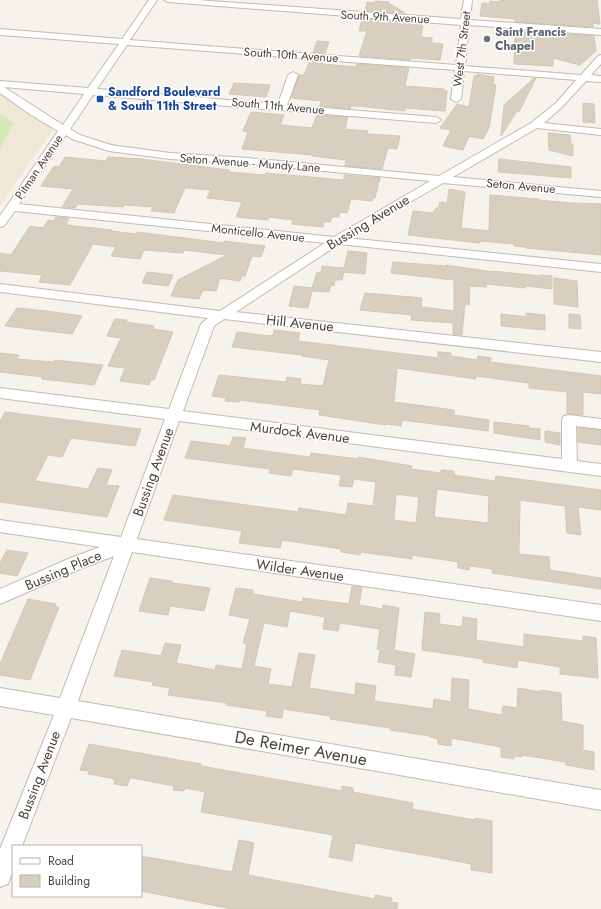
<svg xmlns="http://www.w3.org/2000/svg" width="601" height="909" viewBox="0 0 601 909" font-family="Jost,sans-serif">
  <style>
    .education { fill: #efe8d6 }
    .green { fill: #d2eab5 }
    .building { fill: #d8cfc1; stroke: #d3c7b4; fill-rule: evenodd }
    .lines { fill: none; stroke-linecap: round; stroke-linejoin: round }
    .minor-casing { stroke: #c2bbae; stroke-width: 2 }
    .minor { fill: #fff; fill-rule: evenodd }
    .worship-dot { fill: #6b7280; stroke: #fff; stroke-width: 1.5 }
    .transit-dot { fill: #1a4fb4; stroke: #fff; stroke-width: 1.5 }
    .labels { text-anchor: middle; stroke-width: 3; stroke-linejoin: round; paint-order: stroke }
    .far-street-label { font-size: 12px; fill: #4b4439; stroke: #fff }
    .far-worship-label { font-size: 12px; font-weight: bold; fill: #5b616d; stroke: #fff; text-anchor: start }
    .far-transit-label { font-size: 12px; font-weight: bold; fill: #164399; stroke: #fff; text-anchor: start }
    .street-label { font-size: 14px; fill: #4b4439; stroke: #fff }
    .near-street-label { font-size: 17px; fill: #4b4439; stroke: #fff }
  </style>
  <rect width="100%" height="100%" fill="#f6f3ec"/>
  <path class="education" d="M0 93 53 129 0 206Z"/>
  <path class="green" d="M0 114 13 123 0 149Z"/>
  <g class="building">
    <path d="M500 0H597L600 24 592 23 593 27 515 22V19L480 16 482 3 490 4V1L500 2Z"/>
    <path d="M375 1 389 2 388 4 392 5 405 13 365 11 367 2 375 3Z"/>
    <path d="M362 19 419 23 423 26 421 37 432 38V43L443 44 440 60 411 58 410 60 359 56 367 31H359Z"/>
    <path d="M515 30 594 36 596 51 580 65 553 58V66L514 64Z"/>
    <path d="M317 41 329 42 325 53H313Z"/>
    <path d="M310 60 323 61 322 64 356 67 357 64 409 68 405 86 444 89V91H447L445 111 405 108V111L358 106H351L350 109 320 106 321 101 291 98 299 75H304Z"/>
    <path d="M477 74 494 77 493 85H496L489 128 483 139 469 136 463 150 443 146 451 130 440 128 457 104 469 107 474 76H476Z"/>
    <path d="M534 78H536L519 112 517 111 501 136 504 105Z"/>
    <path d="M234 83 254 84 270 85 266 97 229 94Z"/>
    <path d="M583 103 594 104 595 123 583 122Z"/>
    <path d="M251 112 284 115 280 125 312 128 317 115 348 117 345 129 368 131 367 134 400 136 397 149 388 148 382 169 345 166 346 160 312 156 313 155 242 149 248 132 243 131Z"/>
    <path d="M548 133 570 135 571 144H573V156L549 150Z"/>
    <path d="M65 157 106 161 108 157 141 159 229 170V172L265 175 266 173 344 180V175L380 178 375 198H373L372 201 351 199 347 213 340 212 339 217H332L330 222H324L323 227 292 224 293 220 269 217 268 220 236 217 242 202 207 198 211 190 185 188 174 213 151 211 153 207 124 205 123 207 78 204 75 208 62 207 73 189 41 186 54 166 59 167Z"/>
    <path d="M499 159 571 167V178L498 172Z"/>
    <path d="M449 189 465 192 461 228 489 231 490 195 538 199V200L571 203 601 204V255L526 248V247L514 246V244L480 241V243L408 235 413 211 433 213 436 208H439L440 202 447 203Z"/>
    <path d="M56 217 69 218 66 225 112 230 111 231 136 234 137 232 224 243V241L265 246 261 257 252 256 245 276H242L240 281 220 278 216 291 203 290 199 299 171 296 178 280 227 255 184 250 183 253 144 250 140 259 111 256 116 247 93 244 70 285 39 282 42 275 0 271V253L11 255 30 226 43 228 48 220 53 221Z"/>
    <path d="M348 251 367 253 365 274 344 272 342 280H335L334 286 331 285 329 292 312 291 308 308 289 306 294 286 312 288 317 272 321 273 322 266 344 268Z"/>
    <path d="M393 262 445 266 446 265 493 272V271L540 276V275L552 276V289L525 286V288L486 284V287L470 286 469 305 465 304 462 335 453 334V323L411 320 412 315 360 310 365 293 422 298 421 307 454 311V280L391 273Z"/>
    <path d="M147 272 173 275 168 286 142 283Z"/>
    <path d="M554 278 577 281 578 307 554 304Z"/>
    <path d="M17 308 47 311 82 316 72 334 5 326Z"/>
    <path d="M526 313 545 315V330L501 326V314L526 317Z"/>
    <path d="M569 314 580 315 581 329 569 328Z"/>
    <path d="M115 319 127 320 126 322 154 326 153 329 173 332 154 380H151L149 385 120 381 125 368 108 366 121 338 107 336Z"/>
    <path d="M274 330 300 333 298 341 438 358V352L451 353V356L477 360 478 356 491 358 490 362 601 376V394L583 392V415L567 414V392L529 388V383L476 376V379L397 368 394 402 454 410V415L489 420 488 431 402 420 401 426 387 424 386 425 319 415 320 410 239 400V402L225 401 226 398 212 396 219 375 286 382 287 377 301 379 300 384 323 386 329 360 302 356V355L232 347 237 332 270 336 273 335Z"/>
    <path d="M0 353 19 355 17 359 54 362 55 360 64 361 103 365 94 385 42 379 43 377 0 372Z"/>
    <path d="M5 412 141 429 135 446 71 438 62 457 48 455 35 481 88 489 98 468 112 470 106 485 119 486 107 517 0 502V421Z"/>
    <path d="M494 422 529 426V428L540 429V440L494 433Z"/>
    <path d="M578 428 601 430V445L578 442Z"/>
    <path d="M545 431 560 433V445L545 442Z"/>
    <path d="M233 437 246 438 243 448 310 457 311 453 358 459V457L412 466 411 469 441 473V470L454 471V475L495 481 496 476 601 490V510L578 507 581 535 567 533 565 506 520 500 519 554 549 557 550 570 601 578V589L492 573V569L470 566 469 570 458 568V562L412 555V559L361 552 360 555 341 552V549L282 540 280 548 239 543 242 531 164 520 173 495 298 512 299 508 346 515 348 503 373 506 376 482 354 479 352 487 339 486 341 475 293 469 291 476 269 473 270 469 185 458 191 441 230 446ZM437 489 489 496 488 523 434 517ZM396 494 419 497 416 523 394 520Z"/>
    <path d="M7 550 28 553 17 576 0 573V563Z"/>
    <path d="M150 578 172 581V583L210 588 204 611 170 606 168 615 139 611Z"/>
    <path d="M352 586 362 587 359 605 383 609V605L399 608 394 650 415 654 411 677 395 675 396 665 378 662 380 650 377 649 380 629 340 623 338 631 323 629 325 617 290 611 287 627 264 623 254 666 271 669 268 684 292 687 299 653 315 655 309 688 355 695 356 683 376 686 374 701 433 709 434 699 451 702 452 678 469 680 468 709 502 715 503 706 517 708 518 688 540 692V690L561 693 562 721 583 725V750L594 752V770L566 765V762L522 755V757L514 756V759L501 757V747L451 738V746L438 744V739L430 737V736L390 730V728L330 719V716L283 709 282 718 266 716 267 711 226 705 227 703 168 695 170 688 152 685 153 682 114 676 122 650 161 656 165 643 181 645 176 663 215 670 216 665 242 669 247 644 243 643 250 619 229 615 236 588 253 590V594L302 602 303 598 349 604Z"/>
    <path d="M28 599 56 604 55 607H59L30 680 0 675V664Z"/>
    <path d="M425 612 440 614 439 624 462 627 463 617 477 619 476 640 524 647V634L583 641V636L596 638 598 678 560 674V667L518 660 517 668 483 662V659L422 650Z"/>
    <path d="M89 744 201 764V766L342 791V786L353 788V792L413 803 412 809 475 820V818L492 821V873L471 870V864L446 859 355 843 352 861 329 857 333 835 201 812 205 792 185 788 184 791 173 790 174 786 132 778H130L127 786 114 784 115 780 111 778 88 774 89 771 80 770Z"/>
    <path d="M239 840 254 843 248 875 375 899V895L392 898 391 902 398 903 397 909H232L141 891V856L232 872Z"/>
  </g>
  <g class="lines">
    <defs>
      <path id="minor" d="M149 0H157L130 40 456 65 461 25 168 2 164 0H197L461 19 464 0H472L470 20 601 29V35L469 25 465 66 581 75 598 56 601 55V64L591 75 601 76V82L586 81 562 107 544 123 601 129V135L537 128 453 177 601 191V197L443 183 348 238 601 264V272L339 244 236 312 601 352V362L224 319 214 326 183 411 562 459V420L564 416 569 415 601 419V429L576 426 577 461 601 464V476L179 421 137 539 601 605V621L132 552 78 701 601 790V810L71 718 22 846H13V870L8 884 0 887V849L54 715 0 706V688L60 698 114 556 80 569 0 604V589L68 559 100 547 0 532V520L121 537 165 419 0 398V388L169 409 201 324 208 318 0 292V284L220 311 325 243 15 211 4 226 0 227V216L58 131 31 115 0 93V81L88 88 119 44 0 35V29L122 39ZM127 45 455 70 451 99 456 102 461 99 464 71 576 80 556 103 531 123 439 176 248 158 170 153 111 145 80 135 70 129 93 95 436 123 441 120 436 117 287 105 298 75 293 72 288 75 278 104 97 89ZM4 87 84 94 63 125ZM66 135 72 139 109 151 170 159 248 164 430 181 334 237 19 204Z"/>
    </defs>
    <use href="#minor" class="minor-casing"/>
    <use href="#minor" class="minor"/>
  </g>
  <circle class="worship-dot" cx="487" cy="39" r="4"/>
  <rect class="transit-dot" x="96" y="95" width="8" height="8" rx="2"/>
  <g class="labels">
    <g class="far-street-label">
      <text transform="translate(385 17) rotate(3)" y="4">South 9th Avenue</text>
      <text transform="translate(462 49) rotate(-83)" y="4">West 7th Street</text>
      <text transform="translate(291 55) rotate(4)" y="4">South 10th Avenue</text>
      <text transform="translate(278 106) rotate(5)" y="4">South 11th Avenue</text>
      <text transform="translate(250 163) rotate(4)" y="4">Seton Avenue - Mundy Lane</text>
      <text transform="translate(39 167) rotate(-56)" y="4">Pitman Avenue</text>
      <text transform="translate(521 186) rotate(5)" y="4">Seton Avenue</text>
      <text transform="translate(258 233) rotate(6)" y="4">Monticello Avenue</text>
    </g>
    <g class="far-worship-label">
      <text x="495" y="36">Saint Francis<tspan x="495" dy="14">Chapel</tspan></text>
    </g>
    <g class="far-transit-label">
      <text x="108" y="96">Sandford Boulevard<tspan x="108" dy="14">&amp; South 11th Street</tspan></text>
    </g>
    <g class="street-label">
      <text transform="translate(368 222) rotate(-31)" y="5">Bussing Avenue</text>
      <text transform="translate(300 323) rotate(6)" y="5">Hill Avenue</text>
      <text transform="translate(300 432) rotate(7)" y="5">Murdock Avenue</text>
      <text transform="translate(153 472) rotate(-70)" y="5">Bussing Avenue</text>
      <text transform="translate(63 570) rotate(-23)" y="5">Bussing Place</text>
      <text transform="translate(300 570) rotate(8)" y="5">Wilder Avenue</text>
      <text transform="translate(39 775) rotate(-69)" y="5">Bussing Avenue</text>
    </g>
    <g class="near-street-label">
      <text transform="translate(301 748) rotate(10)" y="6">De Reimer Avenue</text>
    </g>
  </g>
  <rect x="12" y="845" width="130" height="52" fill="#ffffff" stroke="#b7b4b0"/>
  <rect x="20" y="858" width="20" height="6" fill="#ffffff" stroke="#b7b4b0"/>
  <text x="48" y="865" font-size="12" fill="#4b4439">Road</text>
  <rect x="20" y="875" width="20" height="12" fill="#d8cfc1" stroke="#b7b4b0"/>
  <text x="48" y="885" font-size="12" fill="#4b4439">Building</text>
</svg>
